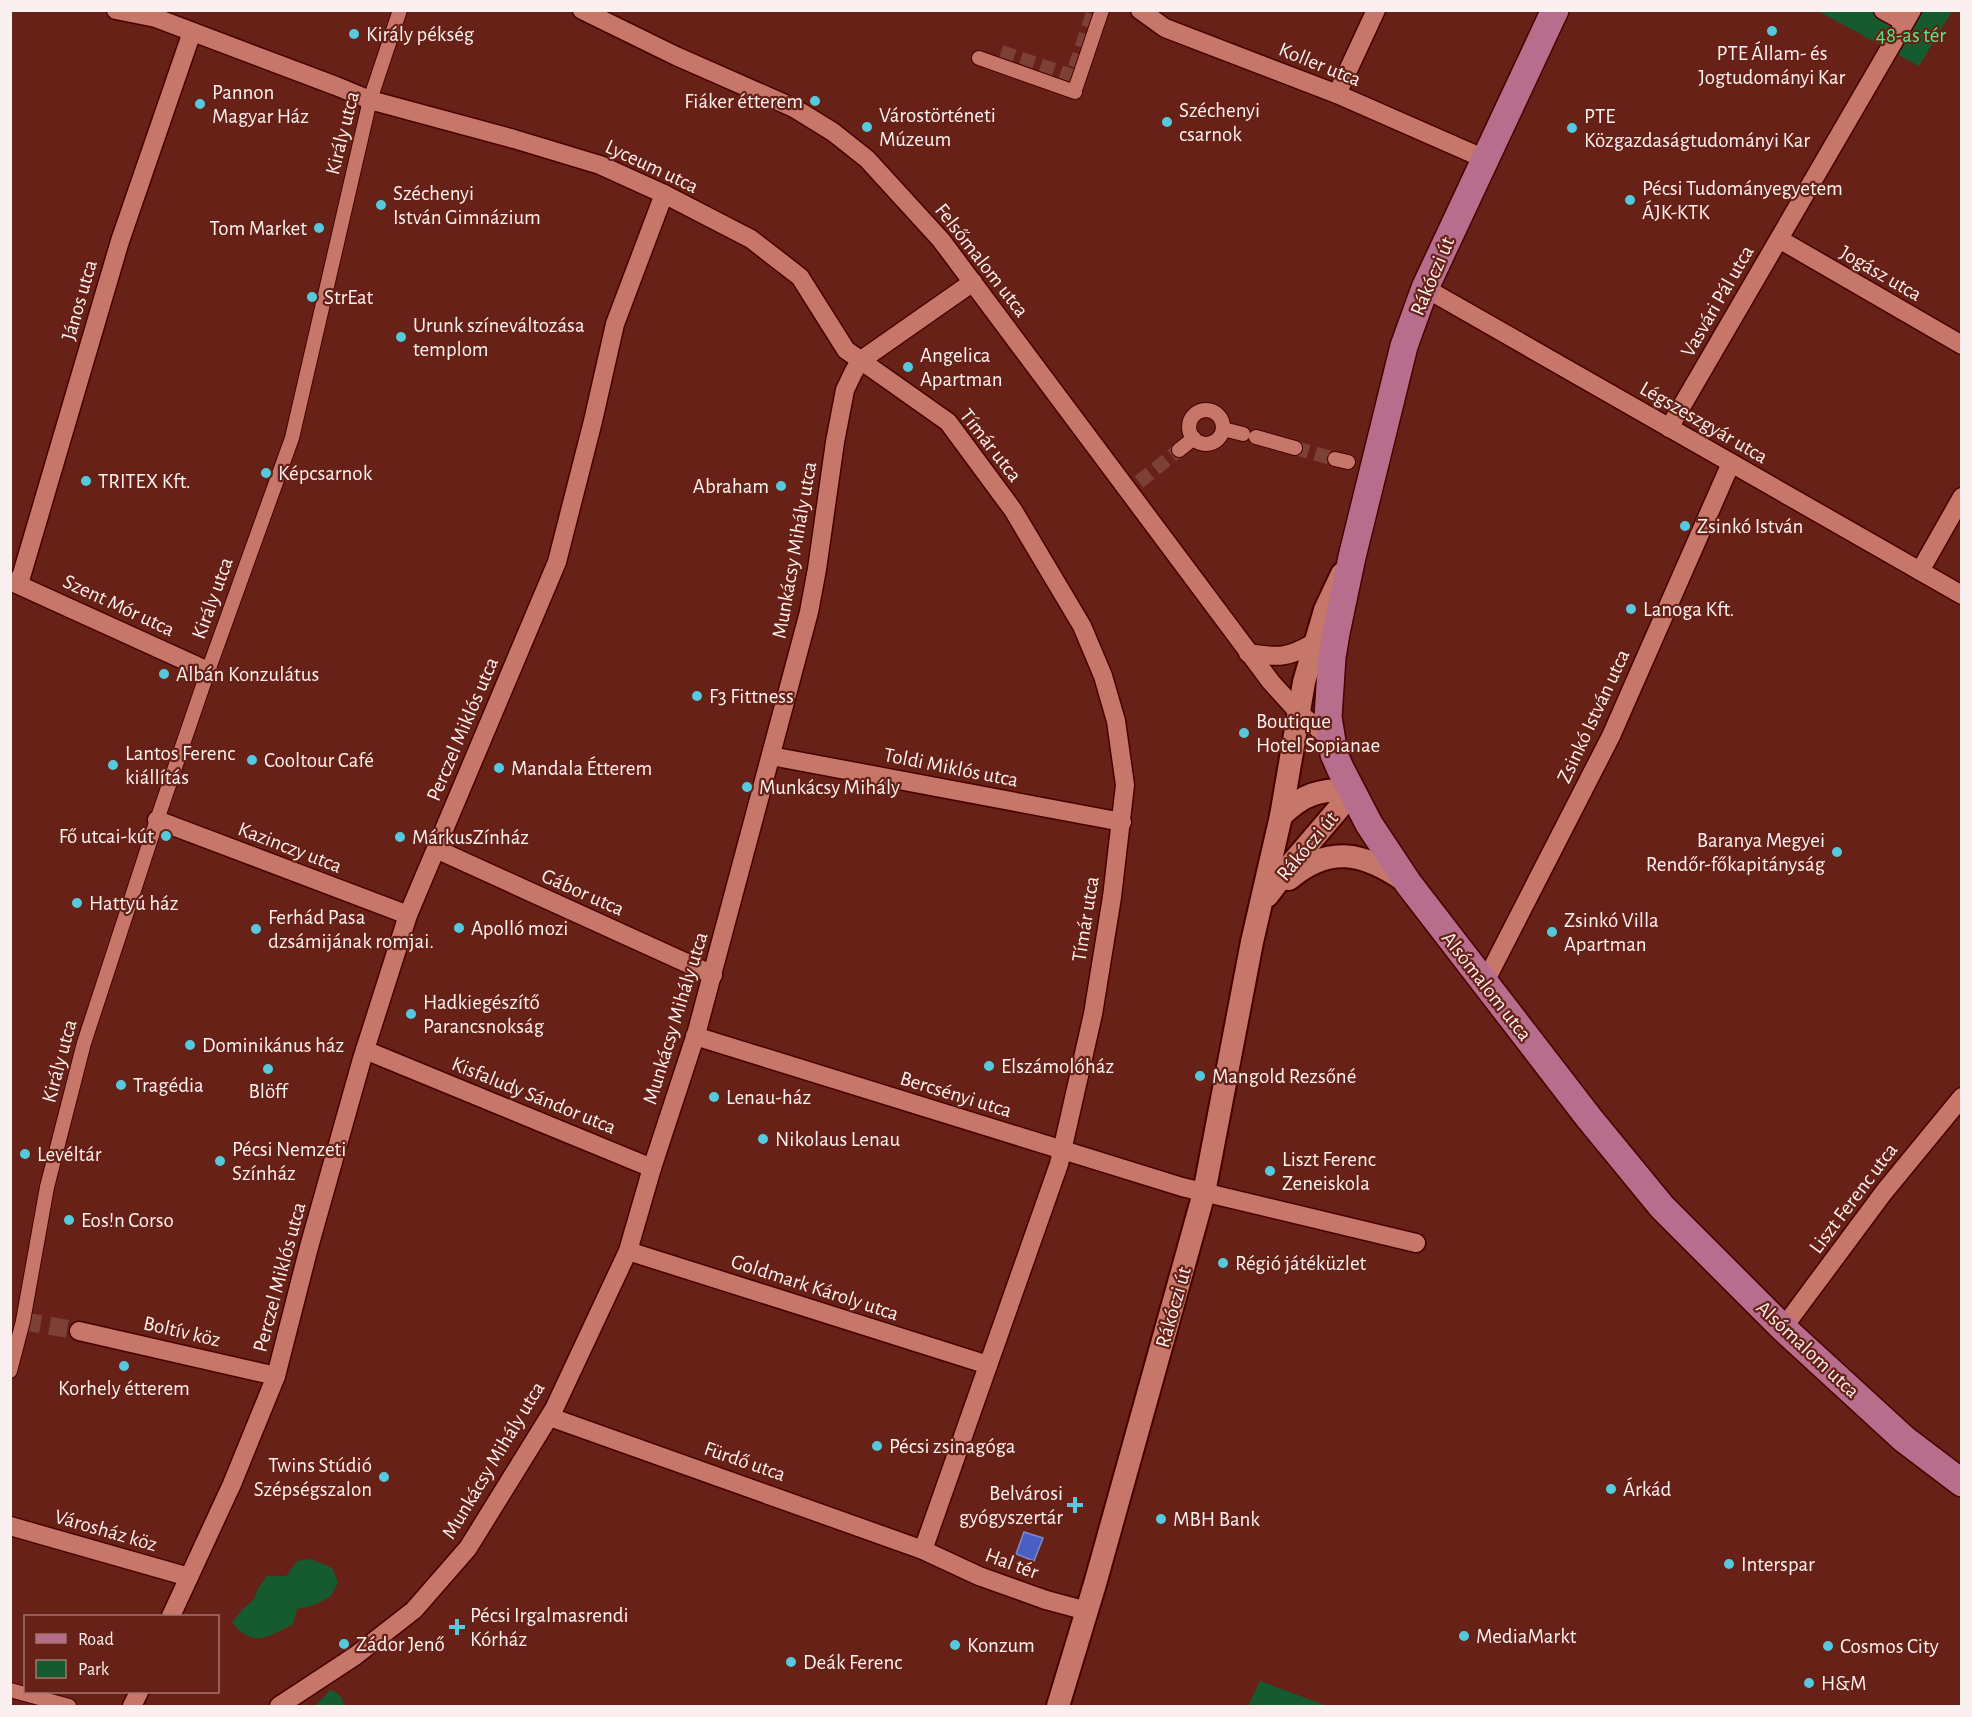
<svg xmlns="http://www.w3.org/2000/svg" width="1972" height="1717" viewBox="0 0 1972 1717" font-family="'Alegreya Sans',sans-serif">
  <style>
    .green { fill: #165b2f }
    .water { fill: #4a5fc3; stroke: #7f8ad0; stroke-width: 1.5 }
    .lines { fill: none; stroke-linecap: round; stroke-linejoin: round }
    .pedestrian-tunnel { stroke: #7d4037; stroke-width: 14; stroke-dasharray: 14 7; stroke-linecap: butt }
    .minor-tunnel { stroke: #7d4037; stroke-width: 18; stroke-dasharray: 18 9; stroke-linecap: butt }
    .pedestrian-casing { stroke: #490100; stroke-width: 16 }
    .minor-casing { stroke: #490100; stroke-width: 21 }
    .tertiary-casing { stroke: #490100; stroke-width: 26 }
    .primary-casing { stroke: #490100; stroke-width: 30 }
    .pedestrian { stroke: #c77769; stroke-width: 14 }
    .minor { stroke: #c77769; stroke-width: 18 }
    .tertiary { stroke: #c77769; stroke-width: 22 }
    .primary { stroke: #b76d8c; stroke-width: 27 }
    .poi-dot { fill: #55cade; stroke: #672117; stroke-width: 2 }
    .labels { text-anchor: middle; stroke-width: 4.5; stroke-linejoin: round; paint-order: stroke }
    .poi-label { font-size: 21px; fill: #faf0ef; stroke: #672117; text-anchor: start }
    .park-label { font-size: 21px; fill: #54e986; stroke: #672117 }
    .street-label { font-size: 21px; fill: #faf0ef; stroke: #672117 }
  </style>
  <rect width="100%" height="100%" fill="#672117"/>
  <g class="green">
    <path d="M1818 11H1952L1919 66Z"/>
    <path d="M311 1559 332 1568 338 1582 331 1596 315 1605 297 1609 293 1624C269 1637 252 1649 232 1622L242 1610 254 1599 258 1588 267 1576H286L297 1561Z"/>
    <path d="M1260 1681 1327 1706H1248Z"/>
    <path d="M330 1690C338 1692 343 1698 344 1706H315Z"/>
  </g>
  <path class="water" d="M1024 1532 1043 1538 1034 1561 1016 1554Z"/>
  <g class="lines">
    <g class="pedestrian-tunnel">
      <path d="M1001 52 1072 76 1094 10"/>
      <path d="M1295 448 1335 459"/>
      <path d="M1139 482 1179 450"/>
    </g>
    <path class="minor-tunnel" d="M23 1321 79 1331"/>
    <defs>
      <g id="pedestrian">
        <path d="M979 58 1075 92"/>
        <path d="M1076 87 1102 10"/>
        <circle cx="1206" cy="427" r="17"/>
        <path d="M1223 429 1243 434"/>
        <path d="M1256 437 1295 448"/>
        <path d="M1179 450 1194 438"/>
        <path d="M1335 459 1348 462"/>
        <path d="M10 1371 23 1321 47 1187 84 1043 157 820 208 671 292 438 370 100 400 10"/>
        <path d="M10 1690 69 1706"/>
      </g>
      <g id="minor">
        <path d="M116 10 156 18 336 86 370 100 514 139 600 165 664 194 751 239 800 277 846 350 948 422 1013 510 1082 626 1103 676 1116 721 1125 785 1112 897 1093 1014 1059 1164 923 1550"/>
        <path d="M582 10 676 56 794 108 833 132 867 159 941 240 1271 682 1299 713 1332 740"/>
        <path d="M1140 10 1165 28 1337 94 1485 159"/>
        <path d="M1883 10 1905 22"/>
        <path d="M1337 94 1376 10"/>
        <path d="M1779 239 1962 345"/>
        <path d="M1425 288 1962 595"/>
        <path d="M1669 428 1912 10"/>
        <path d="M1920 571 1962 497"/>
        <path d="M10 581 208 671"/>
        <path d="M19 584 120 241 192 32"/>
        <path d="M1248 653C1278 658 1289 658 1315 642"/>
        <path d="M771 756 1122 822"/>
        <path d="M157 820 408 915"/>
        <path d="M436 849 713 975"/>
        <path d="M1485 982 1611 736 1731 463"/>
        <path d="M695 1036 1182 1187 1416 1243"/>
        <path d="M365 1050 652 1168"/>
        <path d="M628 1251 988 1365"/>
        <path d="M1783 1328 1884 1192 1962 1097"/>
        <path d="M79 1331 276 1376"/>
        <path d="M550 1417 923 1550 979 1576 1046 1600 1087 1611"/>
        <path d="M10 1526 189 1577"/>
        <path d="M171 1616 232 1484 276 1376 309 1247 362 1059 408 915 557 562 593 421 615 324 664 194"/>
        <path d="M132 1706 139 1692"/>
        <path d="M279 1706 355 1656 414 1610 468 1548 554 1409 628 1251 652 1168 697 1031 809 612 817 569 835 442 845 390 853 373 860 361 973 282"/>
      </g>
      <g id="tertiary">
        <path d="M1289 879C1330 844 1364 853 1405 881"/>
        <path d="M1267 896 1293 862 1340 807 1350 790C1320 789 1303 794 1281 816"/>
        <path d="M1058 1706 1095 1584 1204 1193 1252 942 1281 816 1304 682 1325 610 1342 574"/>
      </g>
      <path id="primary" d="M1555 10 1425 288 1404 346 1352 557 1336 633 1332 657 1328 717 1334 754 1340 768 1369 824 1408 883 1589 1118 1662 1207 1783 1328 1904 1439 1962 1483"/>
    </defs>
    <use href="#pedestrian" class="pedestrian-casing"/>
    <use href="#minor" class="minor-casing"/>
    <use href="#tertiary" class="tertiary-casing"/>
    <use href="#primary" class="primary-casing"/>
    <use href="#pedestrian" class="pedestrian"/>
    <use href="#minor" class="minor"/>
    <use href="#tertiary" class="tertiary"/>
    <use href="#primary" class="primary"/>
  </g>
  <g class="poi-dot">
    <circle cx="1772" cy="31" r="6"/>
    <circle cx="354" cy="34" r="6"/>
    <circle cx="815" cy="101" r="6"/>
    <circle cx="200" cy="104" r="6"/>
    <circle cx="1167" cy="122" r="6"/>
    <circle cx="867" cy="127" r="6"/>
    <circle cx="1572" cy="128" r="6"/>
    <circle cx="1630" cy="200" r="6"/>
    <circle cx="381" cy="205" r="6"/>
    <circle cx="319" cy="228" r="6"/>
    <circle cx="312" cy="297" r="6"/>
    <circle cx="401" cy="337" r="6"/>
    <circle cx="908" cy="367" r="6"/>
    <circle cx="266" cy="473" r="6"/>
    <circle cx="86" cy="481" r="6"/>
    <circle cx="781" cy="486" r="6"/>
    <circle cx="1685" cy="526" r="6"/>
    <circle cx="1631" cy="609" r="6"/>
    <circle cx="164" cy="674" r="6"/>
    <circle cx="697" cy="696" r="6"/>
    <circle cx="1244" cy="733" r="6"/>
    <circle cx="252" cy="760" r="6"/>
    <circle cx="113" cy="765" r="6"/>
    <circle cx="499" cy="768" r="6"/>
    <circle cx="747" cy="787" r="6"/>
    <circle cx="166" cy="836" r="6"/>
    <circle cx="400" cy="837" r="6"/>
    <circle cx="1837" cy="852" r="6"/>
    <circle cx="77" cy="903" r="6"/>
    <circle cx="459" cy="928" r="6"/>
    <circle cx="256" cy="929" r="6"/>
    <circle cx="1552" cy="932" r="6"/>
    <circle cx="411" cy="1014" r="6"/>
    <circle cx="190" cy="1045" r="6"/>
    <circle cx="989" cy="1066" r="6"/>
    <circle cx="268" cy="1069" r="6"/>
    <circle cx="1200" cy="1076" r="6"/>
    <circle cx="121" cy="1085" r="6"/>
    <circle cx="714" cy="1097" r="6"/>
    <circle cx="763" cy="1139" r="6"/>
    <circle cx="25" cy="1154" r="6"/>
    <circle cx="220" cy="1161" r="6"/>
    <circle cx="1270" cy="1171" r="6"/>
    <circle cx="69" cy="1220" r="6"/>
    <circle cx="1223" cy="1263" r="6"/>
    <circle cx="124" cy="1366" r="6"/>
    <circle cx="877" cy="1446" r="6"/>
    <circle cx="384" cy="1477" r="6"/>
    <circle cx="1611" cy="1489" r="6"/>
    <path d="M1072 1496h6v6h6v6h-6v6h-6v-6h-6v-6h6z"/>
    <circle cx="1161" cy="1519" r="6"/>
    <circle cx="1729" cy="1564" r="6"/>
    <path d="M454 1618h6v6h6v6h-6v6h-6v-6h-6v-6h6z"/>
    <circle cx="1464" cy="1636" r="6"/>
    <circle cx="344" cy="1644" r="6"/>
    <circle cx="955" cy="1645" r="6"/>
    <circle cx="1828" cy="1646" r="6"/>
    <circle cx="791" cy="1662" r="6"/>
    <circle cx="1809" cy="1683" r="6"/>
  </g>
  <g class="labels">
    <g class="poi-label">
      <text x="366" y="41">Király pékség</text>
      <text x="1772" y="60" text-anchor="middle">PTE Állam- és<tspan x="1772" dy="24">Jogtudományi Kar</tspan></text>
      <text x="212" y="99">Pannon<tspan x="212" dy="24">Magyar Ház</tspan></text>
      <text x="803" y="108" text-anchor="end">Fiáker étterem</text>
      <text x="1179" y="117">Széchenyi<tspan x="1179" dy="24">csarnok</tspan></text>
      <text x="879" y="122">Várostörténeti<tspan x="879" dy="24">Múzeum</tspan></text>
      <text x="1584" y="123">PTE<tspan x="1584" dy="24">Közgazdaságtudományi Kar</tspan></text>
      <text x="1642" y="195">Pécsi Tudományegyetem<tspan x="1642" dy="24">ÁJK-KTK</tspan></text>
      <text x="393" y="200">Széchenyi<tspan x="393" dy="24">István Gimnázium</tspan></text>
      <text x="307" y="235" text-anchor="end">Tom Market</text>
      <text x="324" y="304">StrEat</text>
      <text x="413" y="332">Urunk színeváltozása<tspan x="413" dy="24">templom</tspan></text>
      <text x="920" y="362">Angelica<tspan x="920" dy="24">Apartman</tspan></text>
      <text x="278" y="480">Képcsarnok</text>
      <text x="98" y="488">TRITEX Kft.</text>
      <text x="769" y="493" text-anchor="end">Abraham</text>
      <text x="1697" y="533">Zsinkó István</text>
      <text x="1643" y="616">Lanoga Kft.</text>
      <text x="176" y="681">Albán Konzulátus</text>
      <text x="709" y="703">F3 Fittness</text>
      <text x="1256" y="728">Boutique<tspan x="1256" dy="24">Hotel Sopianae</tspan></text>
      <text x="125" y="760">Lantos Ferenc<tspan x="125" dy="24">kiállítás</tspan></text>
      <text x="264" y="767">Cooltour Café</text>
      <text x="511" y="775">Mandala Étterem</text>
      <text x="759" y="794">Munkácsy Mihály</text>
      <text x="154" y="843" text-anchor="end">Fő utcai-kút</text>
      <text x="412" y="844">MárkusZínház</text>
      <text x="1825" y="847" text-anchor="end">Baranya Megyei<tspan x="1825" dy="24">Rendőr-főkapitányság</tspan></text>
      <text x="89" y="910">Hattyú ház</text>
      <text x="268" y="924">Ferhád Pasa<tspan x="268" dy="24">dzsámijának romjai.</tspan></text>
      <text x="1564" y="927">Zsinkó Villa<tspan x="1564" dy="24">Apartman</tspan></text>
      <text x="471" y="935">Apolló mozi</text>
      <text x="423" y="1009">Hadkiegészítő<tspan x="423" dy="24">Parancsnokság</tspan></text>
      <text x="202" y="1052">Dominikánus ház</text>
      <text x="1001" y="1073">Elszámolóház</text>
      <text x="1212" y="1083">Mangold Rezsőné</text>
      <text x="133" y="1092">Tragédia</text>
      <text x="268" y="1098" text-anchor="middle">Blöff</text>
      <text x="726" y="1104">Lenau-ház</text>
      <text x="775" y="1146">Nikolaus Lenau</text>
      <text x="232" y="1156">Pécsi Nemzeti<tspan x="232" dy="24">Színház</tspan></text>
      <text x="37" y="1161">Levéltár</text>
      <text x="1282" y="1166">Liszt Ferenc<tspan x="1282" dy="24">Zeneiskola</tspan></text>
      <text x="81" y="1227">Eos!n Corso</text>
      <text x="1235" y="1270">Régió játéküzlet</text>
      <text x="124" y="1395" text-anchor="middle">Korhely étterem</text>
      <text x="889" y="1453">Pécsi zsinagóga</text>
      <text x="372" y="1472" text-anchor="end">Twins Stúdió<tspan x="372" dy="24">Szépségszalon</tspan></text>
      <text x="1623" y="1496">Árkád</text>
      <text x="1063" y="1500" text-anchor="end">Belvárosi<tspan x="1063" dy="24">gyógyszertár</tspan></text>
      <text x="1173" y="1526">MBH Bank</text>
      <text x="1741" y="1571">Interspar</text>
      <text x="470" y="1622">Pécsi Irgalmasrendi<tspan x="470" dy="24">Kórház</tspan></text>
      <text x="1476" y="1643">MediaMarkt</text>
      <text x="356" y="1651">Zádor Jenő</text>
      <text x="967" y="1652">Konzum</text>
      <text x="1840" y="1653">Cosmos City</text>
      <text x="803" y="1669">Deák Ferenc</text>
      <text x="1821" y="1690">H&amp;M</text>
    </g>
    <g class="park-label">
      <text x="1911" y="42">48-as tér</text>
    </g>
    <g class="street-label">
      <text transform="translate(1320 64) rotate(22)" y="7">Koller utca</text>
      <text transform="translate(342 133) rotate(-76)" y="7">Király utca</text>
      <text transform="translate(652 166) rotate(25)" y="7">Lyceum utca</text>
      <text transform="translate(982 260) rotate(52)" y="7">Felsőmalom utca</text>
      <text transform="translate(1881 273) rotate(30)" y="7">Jogász utca</text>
      <text transform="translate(1432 276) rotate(-67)" y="7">Rákóczi út</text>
      <text transform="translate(79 300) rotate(-74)" y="7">János utca</text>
      <text transform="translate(1717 301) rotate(-60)" y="7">Vasvári Pál utca</text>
      <text transform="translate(1704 422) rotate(30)" y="7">Légszeszgyár utca</text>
      <text transform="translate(991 445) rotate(52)" y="7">Tímár utca</text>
      <text transform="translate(794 550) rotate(-80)" y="7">Munkácsy Mihály utca</text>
      <text transform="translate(212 598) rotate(-70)" y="7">Király utca</text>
      <text transform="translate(119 605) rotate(25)" y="7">Szent Mór utca</text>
      <text transform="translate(1593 716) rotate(-65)" y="7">Zsinkó István utca</text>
      <text transform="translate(462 729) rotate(-67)" y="7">Perczel Miklós utca</text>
      <text transform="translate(951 767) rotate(11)" y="7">Toldi Miklós utca</text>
      <text transform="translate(1307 846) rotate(-50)" y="7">Rákóczi út</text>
      <text transform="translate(290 847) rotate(21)" y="7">Kazinczy utca</text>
      <text transform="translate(583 892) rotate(24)" y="7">Gábor utca</text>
      <text transform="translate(1085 919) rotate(-81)" y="7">Tímár utca</text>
      <text transform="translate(1487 986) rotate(52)" y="7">Alsómalom utca</text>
      <text transform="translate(675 1018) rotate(-73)" y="7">Munkácsy Mihály utca</text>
      <text transform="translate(59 1061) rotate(-75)" y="7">Király utca</text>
      <text transform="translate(956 1094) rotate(17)" y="7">Bercsényi utca</text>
      <text transform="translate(534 1095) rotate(22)" y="7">Kisfaludy Sándor utca</text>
      <text transform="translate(1853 1198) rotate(-53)" y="7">Liszt Ferenc utca</text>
      <text transform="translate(279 1277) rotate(-75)" y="7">Perczel Miklós utca</text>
      <text transform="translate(815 1287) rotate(18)" y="7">Goldmark Károly utca</text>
      <text transform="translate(1173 1307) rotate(-74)" y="7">Rákóczi út</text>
      <text transform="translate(182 1331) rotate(13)" y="7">Boltív köz</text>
      <text transform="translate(1808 1349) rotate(43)" y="7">Alsómalom utca</text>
      <text transform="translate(493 1460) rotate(-59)" y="7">Munkácsy Mihály utca</text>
      <text transform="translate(745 1461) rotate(19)" y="7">Fürdő utca</text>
      <text transform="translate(106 1530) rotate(16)" y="7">Városház köz</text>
      <text transform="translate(1012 1563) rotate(20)" y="7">Hal tér</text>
    </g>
  </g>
  <rect width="1972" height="1717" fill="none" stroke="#faf0ef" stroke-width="24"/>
  <rect x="24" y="1615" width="195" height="78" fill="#672117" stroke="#a2746d" stroke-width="1.5"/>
  <rect x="36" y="1634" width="30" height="9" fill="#b76d8c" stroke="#a2746d" stroke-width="1.5"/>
  <text x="78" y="1645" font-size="18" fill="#faf0ef">Road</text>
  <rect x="36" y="1660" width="30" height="18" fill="#165b2f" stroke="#a2746d" stroke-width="1.5"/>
  <text x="78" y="1675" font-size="18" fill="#faf0ef">Park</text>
</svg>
